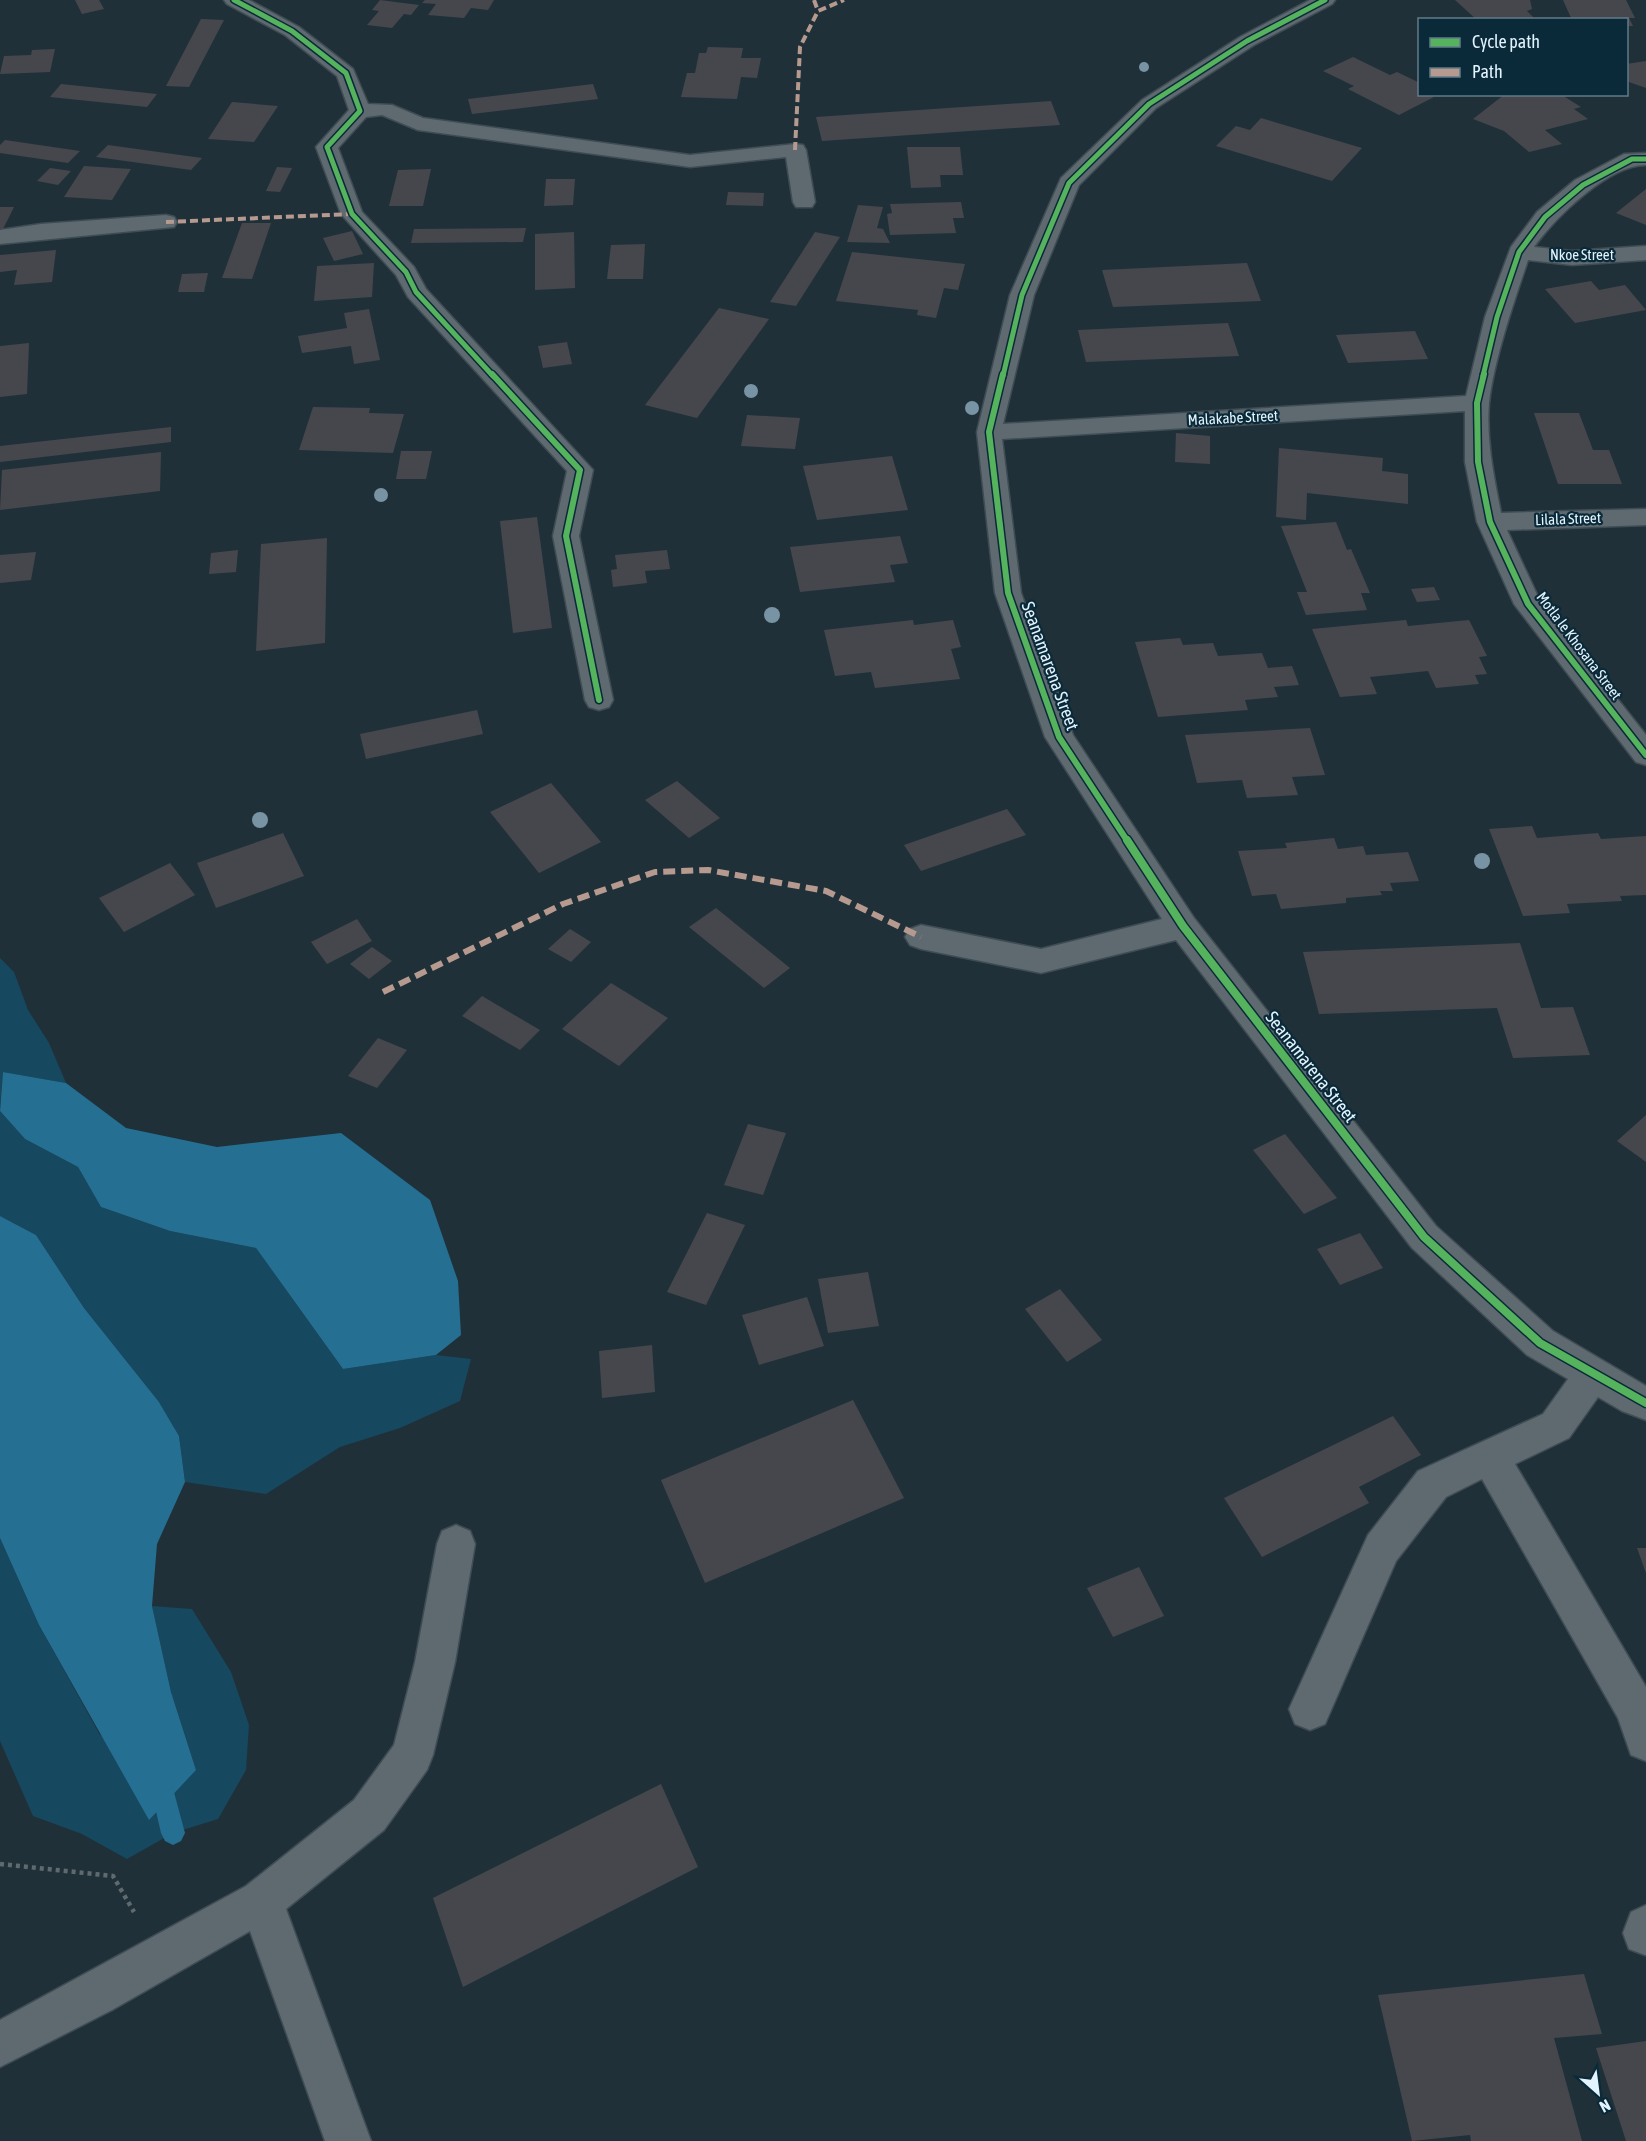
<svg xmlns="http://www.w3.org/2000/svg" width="1646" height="2141" viewBox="0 0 1646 2141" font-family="'Asap Condensed',sans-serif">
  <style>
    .green { fill: #164860 }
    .water { fill: #256f92 }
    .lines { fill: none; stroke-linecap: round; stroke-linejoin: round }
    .stream { fill: #256f92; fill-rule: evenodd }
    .building { fill: #45474d }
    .minor-casing { stroke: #3f4c54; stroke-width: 3 }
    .path { stroke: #5f6a6f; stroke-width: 4.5; stroke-dasharray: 4 4; stroke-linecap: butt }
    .minor { fill: #5e6a70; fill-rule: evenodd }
    .quiet-far1 { stroke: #b69a8f; stroke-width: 4; stroke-dasharray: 8 4; stroke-linecap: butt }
    .quiet { stroke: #b69a8f; stroke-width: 6; stroke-dasharray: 12 6; stroke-linecap: butt }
    .cycleway-far2-casing { stroke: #0b2a39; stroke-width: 8 }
    .cycleway-far1-casing { stroke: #0b2a39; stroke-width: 9 }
    .cycleway-casing { stroke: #0b2a39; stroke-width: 11 }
    .cycleway-far2 { stroke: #56b35d; stroke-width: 5 }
    .cycleway-far1 { stroke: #56b35d; stroke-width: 6 }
    .cycleway { stroke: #56b35d; stroke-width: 8 }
    .tree { fill: #7894a4 }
    .labels { text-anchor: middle; stroke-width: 4.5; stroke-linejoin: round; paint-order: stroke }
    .far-street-label { font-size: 15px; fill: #e3f4ff; stroke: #0b2a39 }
    .street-label { font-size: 18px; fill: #e3f4ff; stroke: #0b2a39 }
  </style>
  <rect width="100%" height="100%" fill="#203038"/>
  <g class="green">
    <path d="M0 958 14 972 28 1010 49 1043 66 1083 3 1072 0 1107Z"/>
    <path d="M0 1111 25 1139 78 1167 101 1207 170 1231 256 1248 343 1369 436 1355 471 1359 460 1401 400 1428 340 1447 266 1494 185 1482 179 1436 159 1402 84 1308 36 1235 0 1216Z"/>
    <path d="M0 1538 39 1625 100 1735 196 1770 171 1692 152 1606 192 1609 231 1672 249 1725 246 1770 218 1819 173 1833 127 1859 82 1834 33 1816 0 1741Z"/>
  </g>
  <g class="water">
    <path d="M3 1072 66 1083 126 1128 217 1147 341 1133 430 1200 458 1281 461 1335 436 1355 343 1369 256 1248 170 1231 101 1207 78 1167 25 1139 0 1111Z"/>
    <path d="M0 1216 36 1235 84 1308 159 1402 179 1436 185 1482 157 1544 152 1606 171 1692 196 1770 149 1820 39 1625 0 1538Z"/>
  </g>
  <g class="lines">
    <path class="stream" d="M160 1770 168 1773 171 1781 185 1833 181 1841 173 1845 165 1841 161 1833 149 1781 152 1773Z"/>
  </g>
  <g class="building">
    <path d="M75 0H99L104 9 82 14Z"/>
    <path d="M380 0 419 5 411 15 404 14 392 28 367 25 379 11 372 10Z"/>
    <path d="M425 0H494L488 10 471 8 464 18 428 15 436 4 422 3Z"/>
    <path d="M1455 0H1530L1532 9 1527 11 1536 20H1477Z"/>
    <path d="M1563 0H1626L1635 18H1629L1633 26H1626V20H1572Z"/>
    <path d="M201 19 224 20 189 87 166 86Z"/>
    <path d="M708 47 743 48 741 58H761L757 78 741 77 737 99 681 97 687 73H695L699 53H706Z"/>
    <path d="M55 49 50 72 0 74 4 56 31 55 32 50Z"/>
    <path d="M1353 57 1390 75 1397 72 1420 83V94L1434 97 1399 115 1348 89 1354 86 1323 71Z"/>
    <path d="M1646 61V88L1626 81V64Z"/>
    <path d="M61 84 157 94 147 107 50 97Z"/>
    <path d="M593 84 598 99 472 114 468 99Z"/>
    <path d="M1505 94H1568L1565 97 1581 107 1574 109 1588 119 1545 130 1562 144 1529 152 1504 131 1473 119Z"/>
    <path d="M1051 101 1060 125 822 141 816 117Z"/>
    <path d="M232 102 278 106 254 142 208 139Z"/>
    <path d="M1261 118 1362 148 1332 181 1216 146 1236 126 1250 130Z"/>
    <path d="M5 140 80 151 68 163 0 153V145Z"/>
    <path d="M108 145 202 158 191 170 96 157Z"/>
    <path d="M907 147H960L963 175H940L941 187 911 188Z"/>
    <path d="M84 166 131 169 112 200 64 197Z"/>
    <path d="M277 167 292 168 280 192 266 191Z"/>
    <path d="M50 168 71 171 58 185 37 181Z"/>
    <path d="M431 169 423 206H389L398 170Z"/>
    <path d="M546 179H575L573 205 544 206Z"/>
    <path d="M1646 189V225L1616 213Z"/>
    <path d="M728 192 764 193 763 206 726 205Z"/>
    <path d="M961 202 964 218H953L956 233 890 235 887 214 892 213 890 204Z"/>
    <path d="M858 205 883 207 877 228 883 229 890 243 847 242Z"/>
    <path d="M0 207H14L0 235Z"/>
    <path d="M242 223H271L252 279 222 278Z"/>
    <path d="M526 228 523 242 411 243 414 229Z"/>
    <path d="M352 231 363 254 334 261 323 238Z"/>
    <path d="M574 232 575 288 535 290V234Z"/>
    <path d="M815 232 840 237 796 306 770 302Z"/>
    <path d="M645 244 643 279H607L611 245Z"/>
    <path d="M56 250 52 282 14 285 17 270 0 272V255Z"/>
    <path d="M852 252 965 264 958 290 944 288 936 318 917 315 918 310 836 301Z"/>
    <path d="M374 263 372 297 314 301 317 266Z"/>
    <path d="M1247 263 1261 301 1113 307 1102 270Z"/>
    <path d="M208 273 204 292H178L182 274Z"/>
    <path d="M1591 281 1599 290 1625 285 1646 310 1575 323 1545 289Z"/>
    <path d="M719 308 769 319 697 418 645 405Z"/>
    <path d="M369 309 380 360 354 364 351 346 302 353 298 336 347 328 344 313Z"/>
    <path d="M1228 323 1239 356 1086 362 1078 330Z"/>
    <path d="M1415 331 1428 359 1348 363 1336 335Z"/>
    <path d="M567 342 572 364 543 368 538 346Z"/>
    <path d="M29 343 27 394 0 397V346Z"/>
    <path d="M313 407 370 408 369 413 404 414 393 453 299 450Z"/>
    <path d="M1534 413H1579L1593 450H1609L1622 484H1558Z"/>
    <path d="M747 415 800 418 795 449 741 446Z"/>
    <path d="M171 427V442L0 462V446Z"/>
    <path d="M1176 433 1210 436V464L1175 462Z"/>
    <path d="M1279 448 1383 458 1382 471 1408 474V504L1307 493 1306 520 1276 517Z"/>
    <path d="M401 451H432L426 479H396Z"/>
    <path d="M161 452 160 491 0 510 2 470Z"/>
    <path d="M892 456 908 510 817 520 803 466Z"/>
    <path d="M537 517 552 628 513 633 500 521Z"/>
    <path d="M1336 522 1347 550 1351 549 1370 593H1361L1367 610 1306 615 1297 592H1307L1281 526Z"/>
    <path d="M900 536 908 563 890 565 895 582 800 592 790 547Z"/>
    <path d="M327 538 325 643 256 651 261 544Z"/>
    <path d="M238 550 236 572 209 574 211 553Z"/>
    <path d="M667 550 670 569 645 571 647 583 613 587 611 570 617 569 615 555Z"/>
    <path d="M36 552 31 580 0 583V555Z"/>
    <path d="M1434 587 1440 600 1417 602 1411 589Z"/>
    <path d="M913 620 914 625 953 620 961 647 951 649 960 679 875 688 871 672 835 676 824 630Z"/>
    <path d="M1406 620 1408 626 1469 620 1487 656 1479 657 1487 674 1475 675 1479 684 1436 688 1428 671 1370 677 1377 694 1340 697 1312 629Z"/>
    <path d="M1180 638 1183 645 1213 643 1218 656 1262 653 1268 668 1292 666 1299 685 1274 687 1278 697 1245 700 1248 710 1158 717 1135 642Z"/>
    <path d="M477 710 483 734 366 759 360 734Z"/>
    <path d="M1310 728 1325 775 1292 777 1298 795 1247 798 1242 780 1197 783 1185 735Z"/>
    <path d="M677 781 720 818 689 838 645 800Z"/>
    <path d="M551 783 601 842 539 873 490 812Z"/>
    <path d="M1007 809 1026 835 921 871 904 845Z"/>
    <path d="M1532 826 1537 838 1598 833 1601 839 1646 836V895L1620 896 1622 901 1567 904 1570 913 1523 916 1489 829Z"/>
    <path d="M283 833 304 876 216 908 197 863Z"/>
    <path d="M1334 838 1338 849 1363 846 1366 855 1408 852 1419 881 1390 883 1393 891H1380L1382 895 1346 898V903L1281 909 1276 894 1252 896 1238 851 1287 848 1285 843Z"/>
    <path d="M170 863 195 895 124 932 99 898Z"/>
    <path d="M716 908 790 968 764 988 689 927Z"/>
    <path d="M357 919 372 941 327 964 311 942Z"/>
    <path d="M570 929 591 942 571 962 548 949Z"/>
    <path d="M1520 943 1541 1008 1573 1007 1590 1055 1513 1058 1497 1008 1319 1014 1303 952Z"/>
    <path d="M372 947 392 961 369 979 350 964Z"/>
    <path d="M611 983 668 1018 619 1066 562 1029Z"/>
    <path d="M482 996 540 1030 520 1050 462 1016Z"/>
    <path d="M378 1038 407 1050 377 1088 348 1076Z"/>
    <path d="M1646 1115V1162L1617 1141Z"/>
    <path d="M748 1124 786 1133 763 1195 724 1185Z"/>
    <path d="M1285 1134 1337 1198 1304 1214 1253 1150Z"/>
    <path d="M707 1213 745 1225 706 1305 667 1292Z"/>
    <path d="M1360 1233 1383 1268 1340 1285 1317 1249Z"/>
    <path d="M868 1272 879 1326 828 1333 818 1279Z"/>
    <path d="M1060 1289 1102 1340 1067 1362 1025 1309Z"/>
    <path d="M807 1297 824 1346 759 1365 742 1315Z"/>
    <path d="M652 1345 655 1392 602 1398 599 1351Z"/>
    <path d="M853 1400 904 1498 705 1583 661 1480Z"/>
    <path d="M1393 1416 1421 1455 1359 1487 1369 1503 1262 1557 1224 1498Z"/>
    <path d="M1637 1548H1646V1573Z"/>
    <path d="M1139 1567 1164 1616 1113 1637 1087 1588Z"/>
    <path d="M661 1784 698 1867 463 1987 433 1898Z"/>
    <path d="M1584 1974 1602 2034 1554 2038 1582 2141H1471L1470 2135 1412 2141 1378 1995Z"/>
    <path d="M1646 2041V2141H1626L1596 2048Z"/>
  </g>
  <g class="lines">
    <defs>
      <g id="minor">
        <path d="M224 0H249L299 27 353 69 368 104 392 105 423 118 690 155 795 144 803 145 806 150 815 202 812 207H796L793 202 786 157 690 167 418 130 382 115 366 117 338 148 362 212 414 267 426 289 593 470 579 536 613 700 609 707 599 710 589 707 585 700 553 536 567 471 408 297 396 275 341 214 316 147 349 110 337 76 285 35 227 4Z"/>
        <path d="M1310 0H1335L1332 4 1254 45 1156 108 1079 185 1034 295 1003 424 1466 396 1485 317 1511 247 1537 212 1575 180 1624 154 1646 153V165C1608 165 1555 218 1534 247L1572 251 1646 246V260L1572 265 1528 260C1514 302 1494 359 1489 403 1486 440 1494 477 1501 513L1646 509V525L1507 530 1540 601 1646 735V765L1636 762 1514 604 1477 522 1465 462V411L1002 439 1021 593 1073 735 1194 918 1436 1226 1553 1331 1646 1386V1420L1622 1411 1598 1397 1569 1438 1515 1464 1646 1687V1761L1631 1755 1618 1718 1482 1479 1446 1497 1396 1561 1325 1724 1310 1730 1295 1724 1289 1709 1368 1535 1418 1471 1543 1414 1568 1379 1527 1355 1412 1248 1176 940 1041 973 921 949 910 945 905 937 910 929 921 925 1041 949 1162 919 1045 737 995 593 977 432 1010 295 1061 178 1142 100 1240 37Z"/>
        <path d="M166 215 174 217 177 222 174 227 0 244V230L41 224Z"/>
        <path d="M456 1525 470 1531 475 1544 455 1662 433 1755 427 1770 384 1830 286 1909 371 2141H325L250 1931 112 2010 0 2067V2020L246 1886 354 1800 394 1745 415 1662 437 1544 442 1531Z"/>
        <path d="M1646 1905V1955H1645L1629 1949 1623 1933 1631 1912Z"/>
      </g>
    </defs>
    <use href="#minor" class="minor-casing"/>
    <path class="path" d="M0 1864 113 1876 134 1912"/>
    <use href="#minor" class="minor"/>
    <g class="quiet-far1">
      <path d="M814 0 818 11"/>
      <path d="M795 150 800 47 818 11 844 0"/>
      <path d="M166 222 352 214"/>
    </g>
    <path class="quiet" d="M383 992 563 904 655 872 708 870 826 891 921 937"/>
    <defs>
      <g id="cycleway-far2">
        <path d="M234 0 292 31 346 73 360 111 327 147 352 214 406 272 416 292 493 376"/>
        <path d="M1003 376 1022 295 1069 183 1149 104 1247 41 1325 0"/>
        <path d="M1483 376 1497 317 1519 252 1545 217 1583 185 1632 159H1646"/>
      </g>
      <g id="cycleway-far1">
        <path d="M492 374 580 470 566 536 599 700"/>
        <path d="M1003 374 989 432 1008 593 1059 737 1128 842"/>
        <path d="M1484 374 1477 403 1478 462 1490 522 1528 604 1646 755"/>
      </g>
      <path id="cycleway" d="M1127 840 1183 926 1424 1237 1540 1343 1646 1403"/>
    </defs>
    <use href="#cycleway-far2" class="cycleway-far2-casing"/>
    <use href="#cycleway-far1" class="cycleway-far1-casing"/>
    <use href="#cycleway" class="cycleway-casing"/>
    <use href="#cycleway-far2" class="cycleway-far2"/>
    <use href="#cycleway-far1" class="cycleway-far1"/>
    <use href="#cycleway" class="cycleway"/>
  </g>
  <g class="tree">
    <circle cx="1144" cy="67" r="5"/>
    <circle cx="751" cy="391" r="7"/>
    <circle cx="972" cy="408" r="7"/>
    <circle cx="381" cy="495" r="7"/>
    <circle cx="772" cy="615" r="8"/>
    <circle cx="260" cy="820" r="8"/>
    <circle cx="1482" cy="861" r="8"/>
  </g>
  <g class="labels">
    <g class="far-street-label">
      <text x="1582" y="260">Nkoe Street</text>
      <text transform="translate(1233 418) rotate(-3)" y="5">Malakabe Street</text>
      <text transform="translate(1568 519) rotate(-2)" y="5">Lilala Street</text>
      <text transform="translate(1579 646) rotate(53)" y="5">Motla le Khosana Street</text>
    </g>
    <g class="street-label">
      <text transform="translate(1050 666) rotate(70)" y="6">Seanamarena Street</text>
      <text transform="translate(1311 1067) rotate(52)" y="6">Seanamarena Street</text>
    </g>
  </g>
  <rect x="1418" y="18" width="210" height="78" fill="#0b2a39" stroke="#617b88" stroke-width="1.5"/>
  <rect x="1430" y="38" width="30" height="9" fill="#56b35d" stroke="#617b88" stroke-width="1.5"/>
  <text x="1472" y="48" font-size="18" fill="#e3f4ff">Cycle path</text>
  <rect x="1430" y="68" width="30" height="9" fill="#b69a8f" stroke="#617b88" stroke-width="1.5"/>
  <text x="1472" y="78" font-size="18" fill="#e3f4ff">Path</text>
  <g transform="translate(1598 2093) rotate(152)" stroke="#0b2a39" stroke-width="4.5" paint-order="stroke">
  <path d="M0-4.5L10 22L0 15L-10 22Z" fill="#e3f4ff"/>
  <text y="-9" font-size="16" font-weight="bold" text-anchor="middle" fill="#e3f4ff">N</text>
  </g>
</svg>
